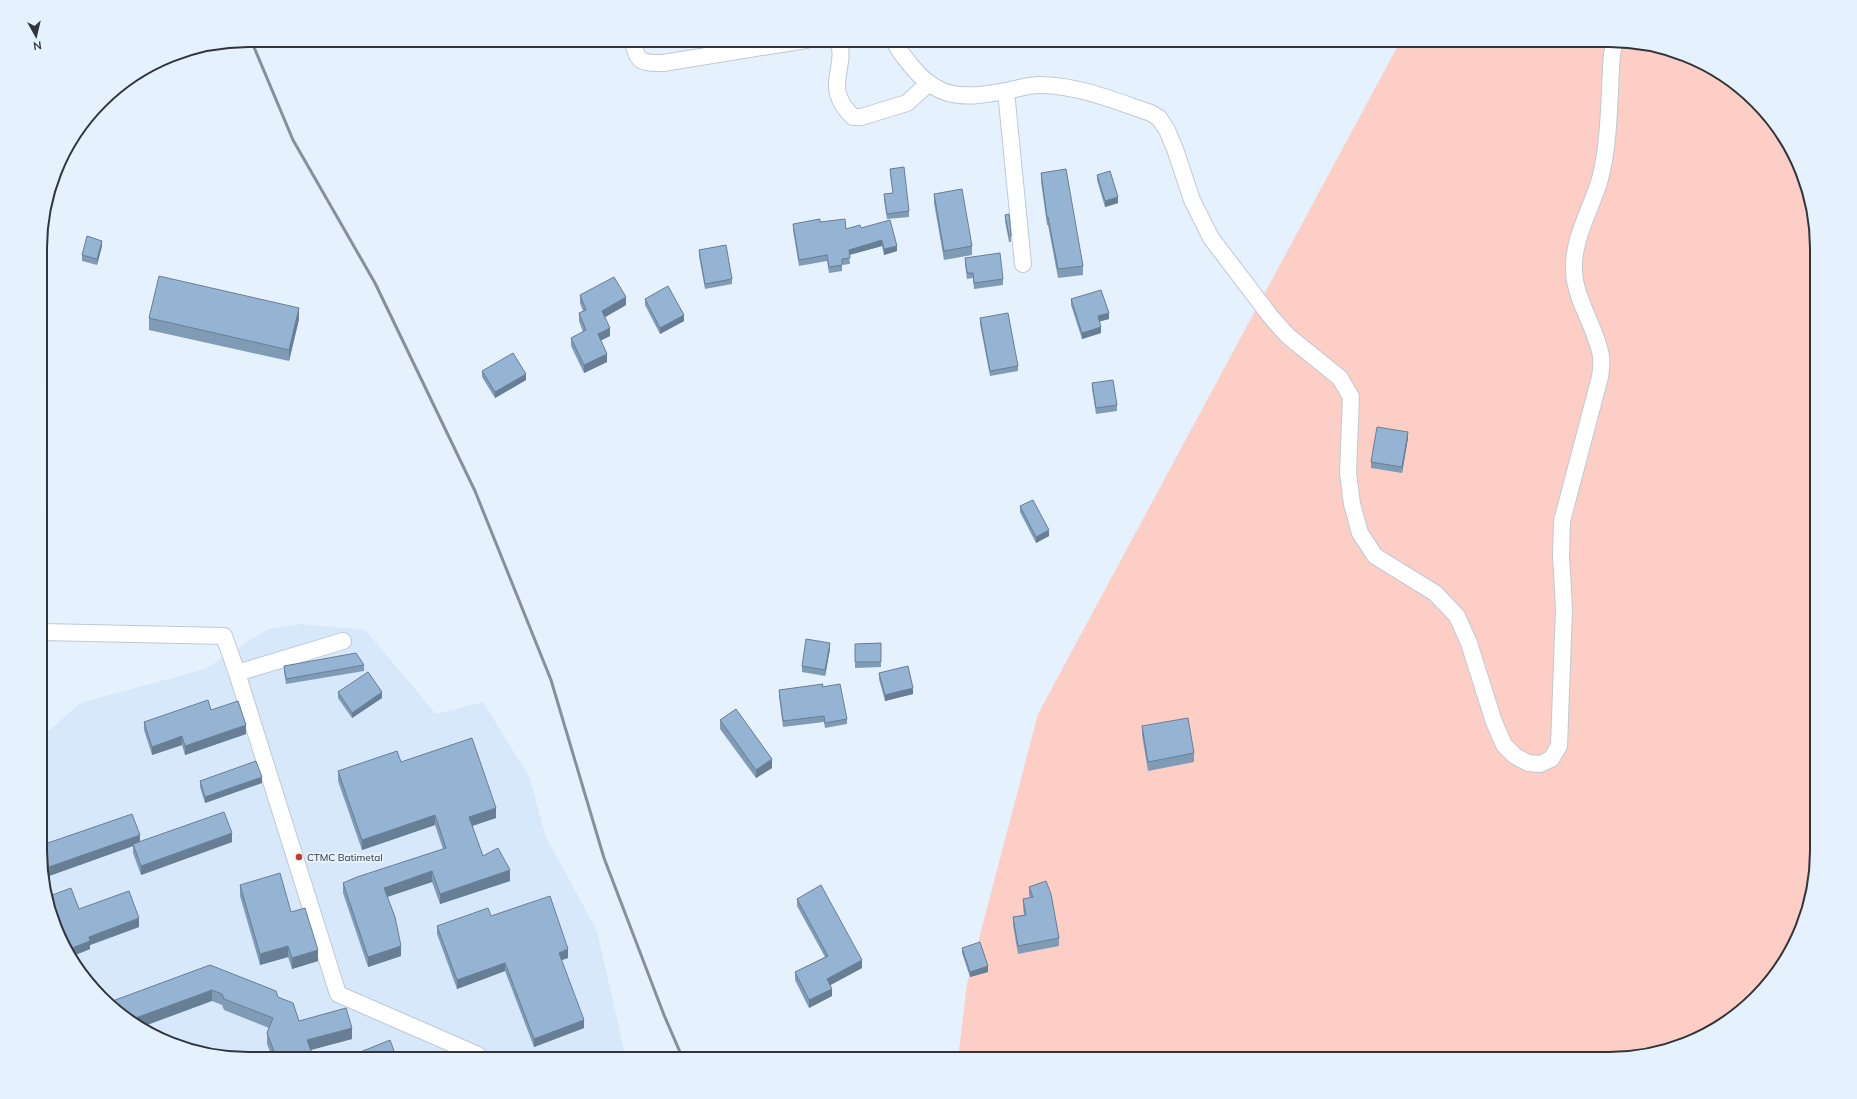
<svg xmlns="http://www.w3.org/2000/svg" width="1857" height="1099" viewBox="0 0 1857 1099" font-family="Mulish,sans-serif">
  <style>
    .built { fill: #d7e8fb }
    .green { fill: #fdcec6 }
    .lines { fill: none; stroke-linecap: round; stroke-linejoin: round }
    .minor-casing { stroke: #bec9d5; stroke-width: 18 }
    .minor { stroke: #fff; stroke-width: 16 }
    .rail { stroke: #878f98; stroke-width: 3 }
    .wall { fill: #809bb6 }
    .shaded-wall { fill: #687e94 }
    .building { fill: #95b4d4; stroke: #687e94 }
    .poi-dot { fill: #c73a2d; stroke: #e5f1fd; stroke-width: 1.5 }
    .labels { text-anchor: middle; stroke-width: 4; stroke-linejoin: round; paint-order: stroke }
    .poi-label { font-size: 10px; fill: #31353a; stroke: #e5f1fd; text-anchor: start }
    .rim { fill: none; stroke: #31353a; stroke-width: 2 }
  </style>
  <rect width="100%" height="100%" fill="#e5f1fd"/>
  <path class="built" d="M302 624 365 630 436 714 483 702 530 778 545 835 597 931 625 1054 613 1059H248L194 1052 144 1031 101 998 75 966 51 918 42 878V737L80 703 205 669 268 629Z"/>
  <path class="green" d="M1401 40H1609L1663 47 1713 68 1756 101 1782 133 1806 181 1817 234V864C1813 882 1812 901 1806 918 1785 977 1735 1027 1676 1048 1659 1054 1640 1055 1622 1059H958L967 984 1038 714Z"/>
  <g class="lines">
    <defs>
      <g id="minor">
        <path d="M633 40C637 63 641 63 663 63L806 40"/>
        <path d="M837 40C845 52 837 71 837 84 836 97 844 108 853 117H861L907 103 929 83"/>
        <path d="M894 40C897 49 903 55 909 63 937 100 963 99 1006 91 1018 89 1030 84 1042 85 1080 86 1115 101 1151 113L1159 118 1167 130 1175 149 1192 200 1211 238 1271 317 1288 336 1340 378 1351 397 1348 473 1352 504 1360 533 1375 556 1435 593 1457 616 1469 643 1494 722 1504 745 1515 756 1528 763 1540 764 1551 759 1559 746 1564 609 1561 556 1562 521 1600 377C1601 370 1602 362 1601 356 1596 327 1576 302 1574 272 1572 239 1591 210 1600 179 1610 142 1609 93 1612 54L1615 41"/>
        <path d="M1006 91 1023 264"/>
        <path d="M42 632 224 636 237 673 343 641"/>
        <path d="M237 673 338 994 478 1055"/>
      </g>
    </defs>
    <use href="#minor" class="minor-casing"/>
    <use href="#minor" class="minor"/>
    <path class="rail" d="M251 40 293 140 375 283 475 491 551 680 604 858 664 1015 683 1059"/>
  </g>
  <g class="wall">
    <path d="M890 169 909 211V217L887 219 884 200V194L893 193 890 174Z"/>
    <path d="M1041 173 1083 266V275L1058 278 1048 225H1047L1041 181Z"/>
    <path d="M1097 175 1118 203 1105 207 1097 180Z"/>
    <path d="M934 194 972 246V255L944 260 934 203Z"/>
    <path d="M1005 215 1011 236V242H1009L1005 221Z"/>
    <path d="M820 222 846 229 861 228 897 251 884 255 882 246 849 255 850 264 842 265V271L829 273 827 261 799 266 793 230V224Z"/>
    <path d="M102 246 97 265 82 261V255Z"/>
    <path d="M699 250 732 279V284L705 289 699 256Z"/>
    <path d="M965 258 1003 279V285L974 289 973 278 967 279 965 264Z"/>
    <path d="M580 295 626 305 605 317 610 336 601 340 607 362 584 373 571 346V338L583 332 579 321V313L583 311 580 303Z"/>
    <path d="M645 299 684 321 660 334 645 305Z"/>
    <path d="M1071 299 1109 319 1099 321 1101 333 1082 339 1071 305Z"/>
    <path d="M149 318 299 319 289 361 149 330Z"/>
    <path d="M980 318 1018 366V371L990 376 980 324Z"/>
    <path d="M482 371 526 380 495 398 482 377Z"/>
    <path d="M1092 383 1117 405V411L1096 414 1092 389Z"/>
    <path d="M1408 438 1402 473 1371 468V462Z"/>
    <path d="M1020 506 1049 536 1036 543 1020 512Z"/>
    <path d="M881 643V667L855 668V644Z"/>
    <path d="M830 649 825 676 802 672V666Z"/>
    <path d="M364 665V671L286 684 284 671V666Z"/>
    <path d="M879 673 913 694 885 701 879 679Z"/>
    <path d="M823 687 847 719V724L825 728 824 722 783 727 779 696V690Z"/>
    <path d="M338 692 382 698 352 718 338 698Z"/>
    <path d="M211 710 246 734 185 755 182 745 152 755 144 730V722Z"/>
    <path d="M720 720 772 768 756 778 720 729Z"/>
    <path d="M1142 726 1194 753V762L1148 771 1142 735Z"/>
    <path d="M401 762 496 818 472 826 483 856 510 881 440 904 432 882 387 897 401 956 368 967 343 893V883L443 849 435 825 362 850 338 781V771Z"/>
    <path d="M200 781 262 783 205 803 200 787Z"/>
    <path d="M140 842H232L141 875 133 853V846L49 876 46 867 42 845Z"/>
    <path d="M240 885 291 912 318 961 292 969 288 957 260 965 240 896Z"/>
    <path d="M1029 887 1059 938V946L1018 954 1013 925V917L1024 915 1023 907V899L1030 898 1029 895Z"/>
    <path d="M47 897 79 909 139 927 90 945V949L70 957 54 924 50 913 47 901Z"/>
    <path d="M797 899 862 968 830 985 832 996 809 1008 795 980V972L825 957 797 906Z"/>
    <path d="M491 916 568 958 561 960 584 1028 534 1047 505 971 457 989 437 934V926Z"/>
    <path d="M962 948 988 972 970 977 962 953Z"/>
    <path d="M210 965 278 997 299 1021 352 1039 310 1050 314 1059H273L267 1044V1033L269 1028 224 1010 222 1005 212 1001Z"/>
  </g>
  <g class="shaded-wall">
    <path d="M1118 197V203L1105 207V201Z"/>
    <path d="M882 240V246L849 255V250Z"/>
    <path d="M102 241V246L97 265V259Z"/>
    <path d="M897 246V251L884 255V249Z"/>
    <path d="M626 297V305L602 319V311Z"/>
    <path d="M299 308V319L289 361V350Z"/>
    <path d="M1109 313V319L1098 322V316Z"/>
    <path d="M684 315V321L660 334V328Z"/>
    <path d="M1101 327V333L1082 339V333Z"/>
    <path d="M610 328V336L598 342V334Z"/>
    <path d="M607 354V362L584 373V365Z"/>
    <path d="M526 374V380L495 398V392Z"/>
    <path d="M1408 432V438L1402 473V467Z"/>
    <path d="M1049 530V536L1036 543V537Z"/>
    <path d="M830 643V649L825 676V670Z"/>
    <path d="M913 688V694L885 701V695Z"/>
    <path d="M382 692V698L352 718V713Z"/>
    <path d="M246 725V734L185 755V746Z"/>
    <path d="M182 736V745L152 755V747Z"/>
    <path d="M772 759V768L756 778V770Z"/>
    <path d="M262 777V783L205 803V797Z"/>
    <path d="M496 808V818L469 827V817Z"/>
    <path d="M435 815V825L362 850V840Z"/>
    <path d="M232 833V842L141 875V866Z"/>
    <path d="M140 835V844H133V846L49 876V867Z"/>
    <path d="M46 859V867L42 869V860Z"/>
    <path d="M510 870V881L440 904V894Z"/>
    <path d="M432 871V882L384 898V888Z"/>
    <path d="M139 918V927L90 945V949L70 957 67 950 89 937Z"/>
    <path d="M288 946V957L260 965V954Z"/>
    <path d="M401 946V956L368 967V957Z"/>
    <path d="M568 949V958L559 961V953Z"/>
    <path d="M318 950V961L292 969V958Z"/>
    <path d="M862 960V968L827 987V979Z"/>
    <path d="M505 963V971L457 989V980Z"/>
    <path d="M988 966V972L970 977V972Z"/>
    <path d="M832 989V996L809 1008V1000Z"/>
    <path d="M212 990V1001L139 1028 130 1020Z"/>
    <path d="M584 1020V1028L534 1047V1039Z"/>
    <path d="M352 1028V1039L307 1051V1040Z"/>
  </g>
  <g class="building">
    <path d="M904 167 909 211 887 214 884 194 893 193 890 169Z"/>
    <path d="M1066 169 1083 266 1058 269 1048 217H1047L1041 173Z"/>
    <path d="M1110 171 1118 197 1105 201 1097 175Z"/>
    <path d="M962 189 972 246 944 251 934 194Z"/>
    <path d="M1009 214 1011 236H1009L1005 215Z"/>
    <path d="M820 219V222L845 219 846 229 860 225 861 228 890 220 897 246 884 249 882 240 849 250 850 258 842 259V265L829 267 827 255 799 260 793 224Z"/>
    <path d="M87 236 102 241 97 259 82 255Z"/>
    <path d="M726 245 732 279 705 284 699 250Z"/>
    <path d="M1000 253 1003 279 974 283 973 273H967L965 258Z"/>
    <path d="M159 276 299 308 289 350 149 318Z"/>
    <path d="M614 277 626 297 602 311 610 328 598 334 607 354 584 365 571 338 586 330 579 313 586 310 580 295Z"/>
    <path d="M668 286 684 315 660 328 645 299Z"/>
    <path d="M1101 290 1109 313 1098 316 1101 327 1082 333 1071 299Z"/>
    <path d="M1008 313 1018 366 990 371 980 318Z"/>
    <path d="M513 353 526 374 495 392 482 371Z"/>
    <path d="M1113 380 1117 405 1096 408 1092 383Z"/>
    <path d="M1377 427 1408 432 1402 467 1371 462Z"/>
    <path d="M1033 500 1049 530 1036 537 1020 506Z"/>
    <path d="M806 639 830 643 825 670 802 666Z"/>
    <path d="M881 643V662H855V644Z"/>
    <path d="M356 653 364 665 286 679 284 666Z"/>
    <path d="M908 666 913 688 885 695 879 673Z"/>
    <path d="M368 672 382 692 352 713 338 692Z"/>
    <path d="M823 684 822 687 840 684 847 719 825 723 824 716 783 721 779 690Z"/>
    <path d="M208 700 211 710 238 701 246 725 185 746 182 736 152 747 144 722Z"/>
    <path d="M736 709 772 759 756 770 720 720Z"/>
    <path d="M1188 718 1194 753 1148 762 1142 726Z"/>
    <path d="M472 738 496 808 469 817 483 856 498 848 510 870 440 894 432 871 384 888 395 917 401 946 368 957 343 883 357 877 446 848 435 815 362 840 338 771 397 751 401 762Z"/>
    <path d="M256 761 262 777 205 797 200 781Z"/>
    <path d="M224 812 232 833 141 866 133 844Z"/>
    <path d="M132 814 140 835 49 867 46 859 42 860V845Z"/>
    <path d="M280 873 291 912 305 908 318 950 292 958 288 946 260 954 240 885Z"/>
    <path d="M1046 881 1051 894 1059 938 1018 946 1013 917 1026 915 1023 899 1033 897 1029 887Z"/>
    <path d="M821 885 862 960 827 979 832 989 809 1000 795 972 828 956 797 899Z"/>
    <path d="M71 888 79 909 129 891 139 918 89 937 90 941 67 950 47 897Z"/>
    <path d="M550 896 568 949 559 953 584 1020 534 1039 505 963 457 980 437 926 488 908 491 916Z"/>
    <path d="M980 942 988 966 970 972 962 948Z"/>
    <path d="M210 965 276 991 278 997 293 1003 299 1021 346 1008 352 1028 307 1040 314 1059H277L267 1033 273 1018 224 999 222 994 212 990 130 1020 107 1003Z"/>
    <path d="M390 1040 397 1059H343Z"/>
  </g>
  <circle class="poi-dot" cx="299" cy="857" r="4"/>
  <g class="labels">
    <g class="poi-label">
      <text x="307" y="861">CTMC Batimetal</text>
    </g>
  </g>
  <path d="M0 0H1857V1099H0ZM248 47H1609A201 201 0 0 1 1810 248V851A201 201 0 0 1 1609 1052H248A201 201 0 0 1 47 851V248A201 201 0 0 1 248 47Z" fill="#e5f1fd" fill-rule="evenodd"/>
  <path class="rim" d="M248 47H1609A201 201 0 0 1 1810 248V851A201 201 0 0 1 1609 1052H248A201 201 0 0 1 47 851V248A201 201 0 0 1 248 47Z"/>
  <g transform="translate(36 36) rotate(172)" stroke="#e5f1fd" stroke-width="3" paint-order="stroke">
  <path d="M0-3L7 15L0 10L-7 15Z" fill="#31353a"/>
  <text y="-6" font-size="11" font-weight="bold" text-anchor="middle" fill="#31353a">N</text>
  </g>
</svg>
